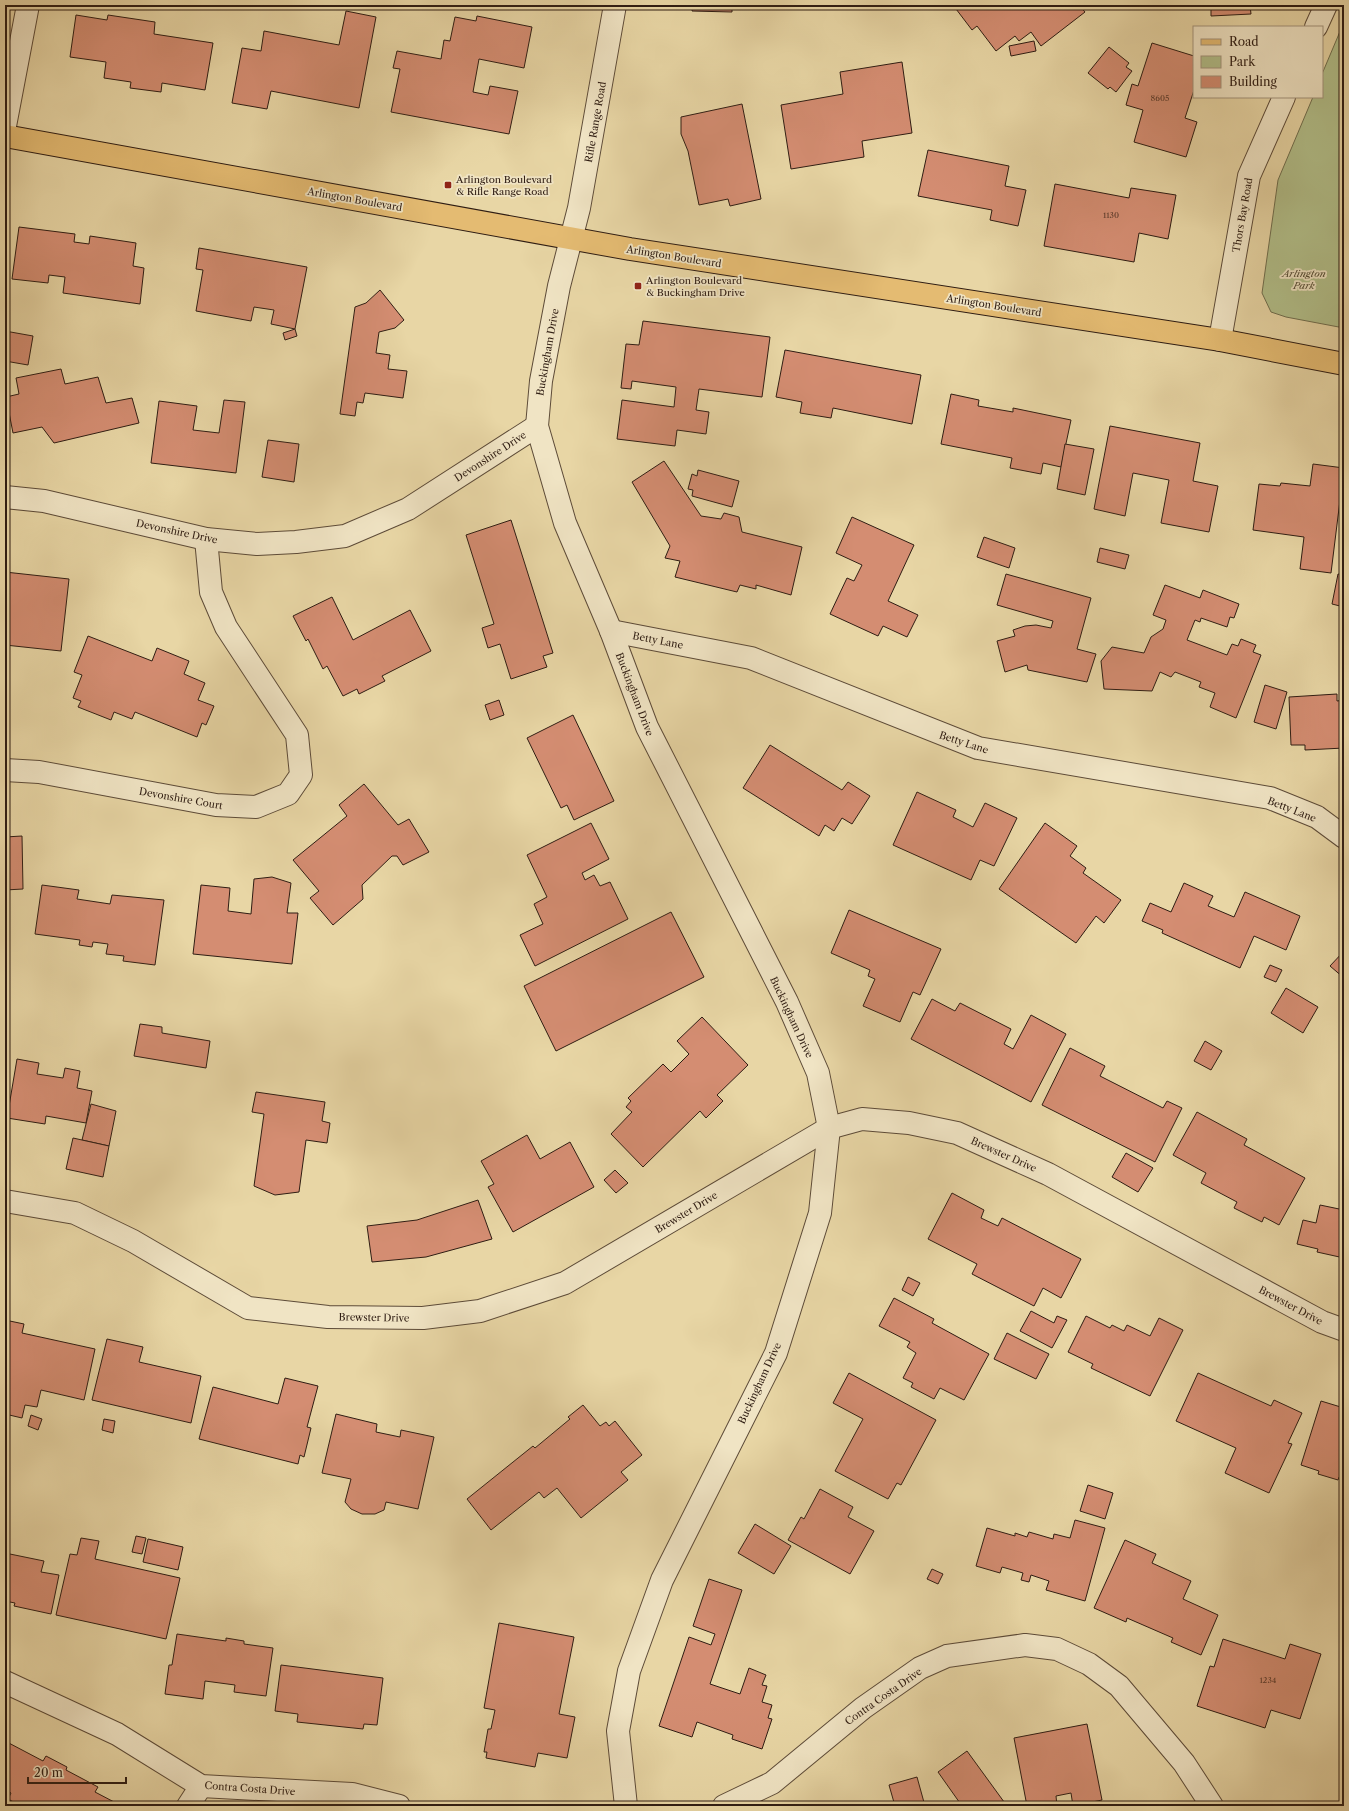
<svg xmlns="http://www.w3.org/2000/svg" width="1349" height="1811" viewBox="0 0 1349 1811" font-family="'Libre Caslon Text',serif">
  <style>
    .green { fill: #b2bf8a; stroke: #706e4e }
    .building { fill: #d48d72; stroke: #2f1d13 }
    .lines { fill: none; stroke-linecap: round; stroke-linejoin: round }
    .minor-casing { stroke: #5d4b38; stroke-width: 24 }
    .major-casing { stroke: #2f1d13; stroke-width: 24 }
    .minor { stroke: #f0e4c4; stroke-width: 22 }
    .major { stroke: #e4bb72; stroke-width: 22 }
    .poi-dot { fill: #8f2418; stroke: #f0e4c4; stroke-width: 1.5 }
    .labels { text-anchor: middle; stroke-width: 3.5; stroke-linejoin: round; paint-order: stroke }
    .number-label { font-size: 8px; fill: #58392b }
    .street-label { font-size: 10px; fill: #2f1d13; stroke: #f0e4c4 }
    .poi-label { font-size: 10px; fill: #2f1d13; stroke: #f0e4c4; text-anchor: start }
    .park-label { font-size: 10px; font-style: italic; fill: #564e37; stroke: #f0e4c4 }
  </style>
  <rect width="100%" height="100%" fill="#e8d6a5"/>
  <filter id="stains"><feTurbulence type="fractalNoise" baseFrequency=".005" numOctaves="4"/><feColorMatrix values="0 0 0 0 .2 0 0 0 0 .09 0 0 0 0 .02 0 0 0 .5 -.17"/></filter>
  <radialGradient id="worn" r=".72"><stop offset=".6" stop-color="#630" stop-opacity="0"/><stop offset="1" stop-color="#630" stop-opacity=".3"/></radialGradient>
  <path class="green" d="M1344 22V328L1286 317 1271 312 1262 293 1278 180 1313 97H1322V74Z"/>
  <g class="building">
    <path d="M693 5H732V12L692 11Z"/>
    <path d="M953 5H1079L1085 12 1041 46 1031 32 1019 41 1015 36 996 51 977 26 972 30Z"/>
    <path d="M1127 5H1144L1143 9 1127 8Z"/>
    <path d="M1211 5H1250L1251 14 1211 16Z"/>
    <path d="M346 11 376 17 359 108 271 91 267 109 232 103 242 48 261 51 264 31 339 45Z"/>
    <path d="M76 15 107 20 108 15 155 22 154 34 213 43 205 90 162 83 161 92 130 88 131 82 104 78 106 62 70 57Z"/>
    <path d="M477 16 532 27 524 68 479 59 473 92 488 95 490 86 518 91 509 134 391 112 400 69 393 68 397 51 441 59 444 40 450 41 455 17 476 21Z"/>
    <path d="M1034 41 1036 51 1011 56 1009 46Z"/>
    <path d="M1152 43 1194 56V90L1185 118 1197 122 1186 157 1134 142 1143 110 1126 105 1132 84 1138 86Z"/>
    <path d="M1109 47 1129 63 1126 67 1132 71 1116 92 1110 87 1108 89 1088 73Z"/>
    <path d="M902 62 912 133 862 141 864 157 791 169 781 105 843 94 840 72Z"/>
    <path d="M742 104 761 199 730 206 728 199 699 205 688 151 681 134V117Z"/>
    <path d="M928 150 1009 166 1005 186 1026 190 1018 226 990 220 992 210 918 196Z"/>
    <path d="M1055 184 1129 198 1131 188 1176 195 1168 239 1139 233 1134 262 1044 246Z"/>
    <path d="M19 227 75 234 74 242 89 244 90 236 136 243 133 266 144 268 140 304 63 293 65 277 49 275 48 283 12 279Z"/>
    <path d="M199 248 307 267 295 329 271 324 274 310 254 307 251 321 196 311 203 270 196 269Z"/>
    <path d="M380 290 404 320 395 328 379 332 376 353 390 355 388 369 407 371 403 398 365 393 363 403 357 402 355 416 340 414 355 307 366 303Z"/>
    <path d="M643 321 770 337 762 397 699 389 696 410 709 412 706 434 677 430 675 446 617 439 622 400 674 407 676 387 632 381 631 389 621 388 626 344 639 345Z"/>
    <path d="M295 329 297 336 285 340 283 333Z"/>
    <path d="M5 331 33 336 28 365 5 361Z"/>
    <path d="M785 350 921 375 912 424 833 408 831 418 800 413 802 402 776 397Z"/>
    <path d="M61 369 65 384 98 377 106 403 132 398 139 423 54 443 42 427 13 433 6 397 19 394 16 378Z"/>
    <path d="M951 394 979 400 978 406 1013 412V408L1071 420 1061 467 1043 463 1041 474 1010 468 1012 458 941 444Z"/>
    <path d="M224 400 245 402 236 473 151 463 159 401 197 406 193 430 219 433Z"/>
    <path d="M1110 426 1200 443 1193 481 1218 486 1209 532 1161 523 1169 480 1133 473 1125 516 1094 509Z"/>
    <path d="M268 440 299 444 294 482 262 477Z"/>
    <path d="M1065 444 1094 449 1085 495 1057 489Z"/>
    <path d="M664 461 701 516 721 519 724 513 739 517 742 532 802 547 791 595 756 585V589L740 585 737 592 675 577 680 561 665 558 670 546 632 482Z"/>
    <path d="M1313 464 1344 468 1331 573 1300 569 1304 537 1253 530 1259 484 1280 486 1281 483 1310 486Z"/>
    <path d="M698 470 739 481 732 507 692 496 693 490 688 489 692 474 697 476Z"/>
    <path d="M852 517 914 545 888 601 918 615 907 637 883 626 878 636 830 614 847 578 854 581 862 565 836 553Z"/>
    <path d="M511 520 553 653 543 656 547 667 511 679 500 644 488 648 482 628 494 624 466 535Z"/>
    <path d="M984 537 1015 548 1009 568 977 557Z"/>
    <path d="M1100 548 1129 555 1125 569 1097 562Z"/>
    <path d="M5 572 69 579 61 651 5 645Z"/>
    <path d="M1006 574 1091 598 1077 649 1096 654 1087 682 1028 670 1027 665 1005 672 997 641 1015 636 1013 630 1025 626 1036 625 1051 628 1053 621 997 605Z"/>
    <path d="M1338 574 1344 575V607L1332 604Z"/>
    <path d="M1165 585 1200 598 1203 590 1239 604 1234 618 1230 617 1227 627 1201 618 1200 622 1195 620 1187 640 1227 655 1232 644 1238 646 1241 639 1256 645 1253 652 1261 655 1236 718 1210 707 1215 693 1199 687 1201 682 1175 672 1171 677 1160 672 1152 691 1104 689 1101 661 1112 647 1144 653 1151 637 1163 629 1166 620 1153 615Z"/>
    <path d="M332 597 353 640 410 610 431 651 382 676 385 681 359 694 357 689 343 696 327 666 323 669 308 639 306 641 293 616Z"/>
    <path d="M88 636 152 661 157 648 189 661 184 674 205 683 198 700 214 706 206 725 202 723 197 737 135 712 132 719 114 712 111 720 78 707 81 701 73 698 82 675 74 672Z"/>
    <path d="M1265 685 1287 692 1276 729 1254 722Z"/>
    <path d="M1337 694V701L1344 700V748L1305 750V745H1291L1289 697Z"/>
    <path d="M499 700 504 715 490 720 485 705Z"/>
    <path d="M573 715 614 801 574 820 567 805 561 808 527 738Z"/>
    <path d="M770 745 842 790 848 782 870 796 852 824 842 818 834 831 825 825 819 836 743 788Z"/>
    <path d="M364 784 398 825 409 819 429 852 403 865 397 856H392L362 885 363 899 333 925 310 898 319 891 293 860 347 816 339 805Z"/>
    <path d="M917 792 956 810 953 817 973 827 985 803 1017 818 994 866 980 860 971 880 893 845Z"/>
    <path d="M591 823 609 859 582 873 585 880 594 875 600 886 610 882 628 919 535 966 520 935 543 924 534 904 547 897 527 855Z"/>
    <path d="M1045 823 1077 846 1070 856 1086 868 1083 873 1121 900 1104 923 1096 916 1076 943 999 889Z"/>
    <path d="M22 836 23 889 5 890V837Z"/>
    <path d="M272 877 291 883 287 913H298L292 964 193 954 201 885 230 888 228 911 251 914 254 879Z"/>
    <path d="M1184 883 1213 896 1208 906 1234 917 1245 892 1300 916 1286 950 1254 936 1240 968 1162 933 1163 930 1142 921 1150 903 1171 912Z"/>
    <path d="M42 885 79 890 77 899 110 904 112 895 164 900 155 965 123 961 124 956 106 954 108 944 93 942 92 947 79 945 80 940 35 934Z"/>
    <path d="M849 910 941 949 920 995 913 992 900 1022 863 1006 875 979 868 976 870 970 831 953Z"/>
    <path d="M671 912 704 977 556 1051 524 986Z"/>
    <path d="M1344 951V978L1330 966Z"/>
    <path d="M1270 965 1282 970 1276 982 1264 977Z"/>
    <path d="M1286 988 1318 1007 1303 1033 1271 1013Z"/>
    <path d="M932 999 955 1011 960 1003 1011 1029 1004 1044 1013 1049 1031 1015 1066 1034 1031 1102 911 1039Z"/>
    <path d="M702 1017 748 1065 717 1095 723 1101 706 1118 700 1111 643 1167 611 1134 632 1112 626 1107 631 1101 628 1098 663 1064 671 1072 689 1054 677 1041Z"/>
    <path d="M140 1024 162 1027V1033L210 1041 206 1068 134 1056Z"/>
    <path d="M1205 1041 1222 1051 1211 1070 1194 1061Z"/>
    <path d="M1070 1048 1105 1066 1100 1076 1163 1108 1167 1101 1182 1108 1155 1162 1042 1105Z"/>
    <path d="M17 1059 39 1063 37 1074 63 1078 65 1068 80 1071 77 1088 92 1091 86 1123 46 1116 45 1124 7 1118Z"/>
    <path d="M256 1092 325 1102 322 1121 330 1123 327 1143 306 1140 299 1192 275 1195 254 1186 264 1114 252 1112Z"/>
    <path d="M91 1104 116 1111 109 1146 82 1140Z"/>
    <path d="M1197 1112 1247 1139 1244 1145 1305 1178 1279 1225 1264 1217 1262 1222 1234 1208 1237 1202 1201 1183 1206 1173 1173 1155Z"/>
    <path d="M527 1135 540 1159 570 1142 594 1187 513 1232 488 1187 494 1184 481 1161Z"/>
    <path d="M73 1138 109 1146 103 1177 66 1169Z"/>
    <path d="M1126 1153 1153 1168 1138 1192 1112 1177Z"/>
    <path d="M615 1170 628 1183 616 1193 604 1180Z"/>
    <path d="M952 1193 984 1210 981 1218 998 1226 1002 1218 1081 1259 1061 1298 1043 1288 1034 1306 972 1274 977 1264 928 1239Z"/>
    <path d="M478 1200 492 1239 426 1257 372 1262 367 1226 417 1220Z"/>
    <path d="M1320 1205 1344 1210V1258L1317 1252 1318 1249 1297 1244 1303 1220 1316 1223Z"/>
    <path d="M908 1277 920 1283 913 1296 902 1290Z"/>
    <path d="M894 1298 934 1319 932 1323 989 1354 964 1400 940 1388 934 1399 911 1387 913 1383 903 1378 916 1353 907 1347 910 1342 879 1326Z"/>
    <path d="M1031 1311 1054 1323 1057 1316 1067 1320 1052 1348 1020 1331Z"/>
    <path d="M1086 1316 1110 1328 1112 1325 1124 1331 1127 1325 1150 1336 1159 1318 1183 1330 1150 1396 1091 1368 1093 1364 1068 1352Z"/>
    <path d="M5 1320 24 1324 22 1333 95 1349 84 1400 41 1390 37 1407 25 1405 22 1418 5 1414Z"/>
    <path d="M1007 1333 1049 1354 1036 1379 994 1359Z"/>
    <path d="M107 1339 143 1347 139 1362 201 1376 191 1423 92 1400Z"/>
    <path d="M849 1373 936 1420 901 1485 897 1483 888 1499 835 1471 863 1419 833 1403Z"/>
    <path d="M1198 1373 1271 1406 1274 1400 1302 1413 1288 1443 1292 1444 1269 1493 1225 1473 1236 1448 1176 1421Z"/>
    <path d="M285 1378 318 1386 307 1427 311 1428 304 1457 300 1455 298 1464 199 1439 213 1387 278 1404Z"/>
    <path d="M1321 1401 1344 1408V1479L1339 1477 1338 1480 1318 1474 1319 1471 1301 1465Z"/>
    <path d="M583 1405 600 1426 606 1422 609 1426 615 1421 642 1455 621 1472 628 1480 581 1518 557 1488 544 1498 539 1492 491 1530 467 1499 533 1446 535 1448 570 1419 568 1417Z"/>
    <path d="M336 1414 377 1424 376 1432 400 1437 401 1430 434 1437 418 1509 386 1502 384 1510 375 1514H362L351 1509 345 1502 351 1479 322 1473Z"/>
    <path d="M31 1415 42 1419 38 1430 28 1426Z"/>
    <path d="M104 1419 115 1421 113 1433 102 1430Z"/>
    <path d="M1088 1485 1113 1493 1105 1519 1080 1511Z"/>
    <path d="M820 1489 853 1507 848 1517 874 1531 850 1574 788 1540 801 1517 804 1519Z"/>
    <path d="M1075 1520 1105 1528 1085 1601 1046 1590 1049 1581 1031 1575 1029 1582 1021 1580 1023 1573 1002 1567 1000 1573 976 1566 987 1528 1015 1536V1533L1027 1537 1029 1532 1053 1539 1054 1534 1070 1538Z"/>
    <path d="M755 1524 791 1546 774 1574 738 1553Z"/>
    <path d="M136 1536 146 1538 142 1554 132 1552Z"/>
    <path d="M81 1538 99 1541 95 1559 180 1578 166 1639 56 1615 70 1554 77 1555Z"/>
    <path d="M148 1539 183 1547 178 1570 143 1562Z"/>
    <path d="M1125 1540 1156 1554 1152 1563 1191 1581 1183 1599 1218 1615 1201 1655 1171 1642 1173 1638 1127 1618 1126 1622 1094 1608Z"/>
    <path d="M5 1553 44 1561 41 1572 59 1575 51 1614 14 1606 15 1603 5 1601Z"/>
    <path d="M932 1569 943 1574 938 1584 927 1579Z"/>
    <path d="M709 1579 742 1590 710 1684 740 1694 749 1668 766 1675 762 1685 767 1686 762 1702 772 1705 768 1718 772 1719 762 1749 732 1739 733 1735 697 1722 692 1737 659 1726 689 1637 711 1645 715 1634 693 1626Z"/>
    <path d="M499 1623 574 1637 559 1714 575 1717 567 1758 538 1753 535 1767 486 1758 487 1752H484L488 1729H491L495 1710 484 1708Z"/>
    <path d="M177 1634 226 1641V1638L244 1641V1644L273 1648 266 1696 234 1692 235 1685 205 1681 203 1699 165 1694 169 1665H172Z"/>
    <path d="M1223 1639 1285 1659 1290 1644 1321 1654 1300 1719 1271 1710 1265 1728 1197 1706 1210 1666 1214 1667Z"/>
    <path d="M281 1665 383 1678 377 1725 364 1724 363 1729 297 1722 298 1714 275 1711Z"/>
    <path d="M1087 1724 1102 1800 1073 1806 1071 1793 1056 1796 1057 1806H1027L1014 1738Z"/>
    <path d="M5 1741 43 1761 46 1756 67 1767 66 1770 98 1787 95 1792 116 1803 114 1806H21L8 1799 11 1793 5 1789Z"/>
    <path d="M967 1751 1007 1806H962L938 1772Z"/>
    <path d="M917 1777 925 1806H895L889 1785Z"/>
  </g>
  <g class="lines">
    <defs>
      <g id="minor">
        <path d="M615 5 579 208 559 286 541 381 537 426 565 523 611 631 647 727 787 1002 818 1073 829 1128 820 1213 776 1353 662 1580 629 1671 618 1731 626 1806"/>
        <path d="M1316 27 1326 5"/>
        <path d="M5 126 28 5"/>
        <path d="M1220 340 1249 176 1284 97"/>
        <path d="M5 497 44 501 206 539 257 544 296 542 345 536 408 509 537 426"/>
        <path d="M611 631 751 658 978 748 1270 798 1317 817 1344 837"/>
        <path d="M5 770 39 772 216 805 256 807 288 794 301 775 297 735 226 627 211 592 206 539"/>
        <path d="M5 1201 75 1213 133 1241 248 1308 328 1317 423 1318 480 1311 565 1283 829 1128 862 1119 909 1123 957 1133 1048 1174 1322 1322 1344 1330"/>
        <path d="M5 1682 117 1734 201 1786 352 1794 399 1806"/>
        <path d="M188 1806 201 1786"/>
        <path d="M724 1806 772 1783 863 1708 920 1668 947 1656 1025 1645 1057 1649 1089 1664 1119 1686 1184 1763 1212 1806"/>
      </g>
      <path id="major" d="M5 136 630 249 1220 340 1344 364"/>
    </defs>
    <use href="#minor" class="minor-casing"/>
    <use href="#major" class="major-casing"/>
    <use href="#minor" class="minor"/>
    <use href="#major" class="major"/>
  </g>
  <g class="poi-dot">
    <rect x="444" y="181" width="8" height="8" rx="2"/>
    <rect x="634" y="282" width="8" height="8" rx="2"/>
  </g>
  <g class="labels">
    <g class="number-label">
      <text x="1160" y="101">8605</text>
      <text x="1111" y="218">1130</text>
      <text x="1268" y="1683">1234</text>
    </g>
    <g class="street-label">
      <text transform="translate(595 122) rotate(-80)" y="4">Rifle Range Road</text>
      <text transform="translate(355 199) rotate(10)" y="4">Arlington Boulevard</text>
      <text transform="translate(1242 215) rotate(-80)" y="4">Thors Bay Road</text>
      <text transform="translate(674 256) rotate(9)" y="4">Arlington Boulevard</text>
      <text transform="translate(994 305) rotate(9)" y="4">Arlington Boulevard</text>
      <text transform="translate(547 352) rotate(-80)" y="4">Buckingham Drive</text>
      <text transform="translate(490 456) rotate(-33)" y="4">Devonshire Drive</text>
      <text transform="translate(177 531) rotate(12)" y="4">Devonshire Drive</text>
      <text transform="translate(658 640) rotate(11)" y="4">Betty Lane</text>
      <text transform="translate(635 694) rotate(69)" y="4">Buckingham Drive</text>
      <text transform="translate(964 742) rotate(18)" y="4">Betty Lane</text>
      <text transform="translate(181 798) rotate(10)" y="4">Devonshire Court</text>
      <text transform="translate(1292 809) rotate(21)" y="4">Betty Lane</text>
      <text transform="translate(792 1017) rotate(65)" y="4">Buckingham Drive</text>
      <text transform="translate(1004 1154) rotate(24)" y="4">Brewster Drive</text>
      <text transform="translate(686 1212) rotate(-31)" y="4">Brewster Drive</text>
      <text transform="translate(1291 1305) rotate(28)" y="4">Brewster Drive</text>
      <text transform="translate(374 1317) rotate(1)" y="4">Brewster Drive</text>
      <text transform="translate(759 1383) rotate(-65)" y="4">Buckingham Drive</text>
      <text transform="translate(883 1696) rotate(-35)" y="4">Contra Costa Drive</text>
      <text transform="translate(250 1788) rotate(4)" y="4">Contra Costa Drive</text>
    </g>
    <g class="poi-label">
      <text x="456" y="183">Arlington Boulevard<tspan x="456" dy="12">&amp; Rifle Range Road</tspan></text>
      <text x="646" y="284">Arlington Boulevard<tspan x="646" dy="12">&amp; Buckingham Drive</tspan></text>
    </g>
    <g class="park-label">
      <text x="1304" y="277">Arlington<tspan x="1304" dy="12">Park</tspan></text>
    </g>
  </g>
  <rect width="1349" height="1811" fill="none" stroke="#e8d6a5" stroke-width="20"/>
  <rect x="6" y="6" width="1337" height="1799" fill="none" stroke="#2f1d13" stroke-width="2"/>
  <rect x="10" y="10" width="1329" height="1791" fill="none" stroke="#2f1d13"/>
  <rect x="1193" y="26" width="130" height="72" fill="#f0e4c4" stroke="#a3947d"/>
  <rect x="1201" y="39" width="20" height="6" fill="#e4bb72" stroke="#a3947d"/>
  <text x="1229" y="46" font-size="12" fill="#2f1d13">Road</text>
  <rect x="1201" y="56" width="20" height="12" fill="#b2bf8a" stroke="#a3947d"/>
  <text x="1229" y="66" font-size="12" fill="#2f1d13">Park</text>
  <rect x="1201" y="76" width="20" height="12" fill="#d48d72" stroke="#a3947d"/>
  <text x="1229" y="86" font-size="12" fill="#2f1d13">Building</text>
  <path d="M28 1777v6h98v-6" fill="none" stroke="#2f1d13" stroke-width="2"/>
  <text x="34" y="1777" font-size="12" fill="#2f1d13" stroke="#f0e4c4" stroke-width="3" paint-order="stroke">20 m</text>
  <rect width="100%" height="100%" filter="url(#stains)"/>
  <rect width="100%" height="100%" fill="url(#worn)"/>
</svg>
